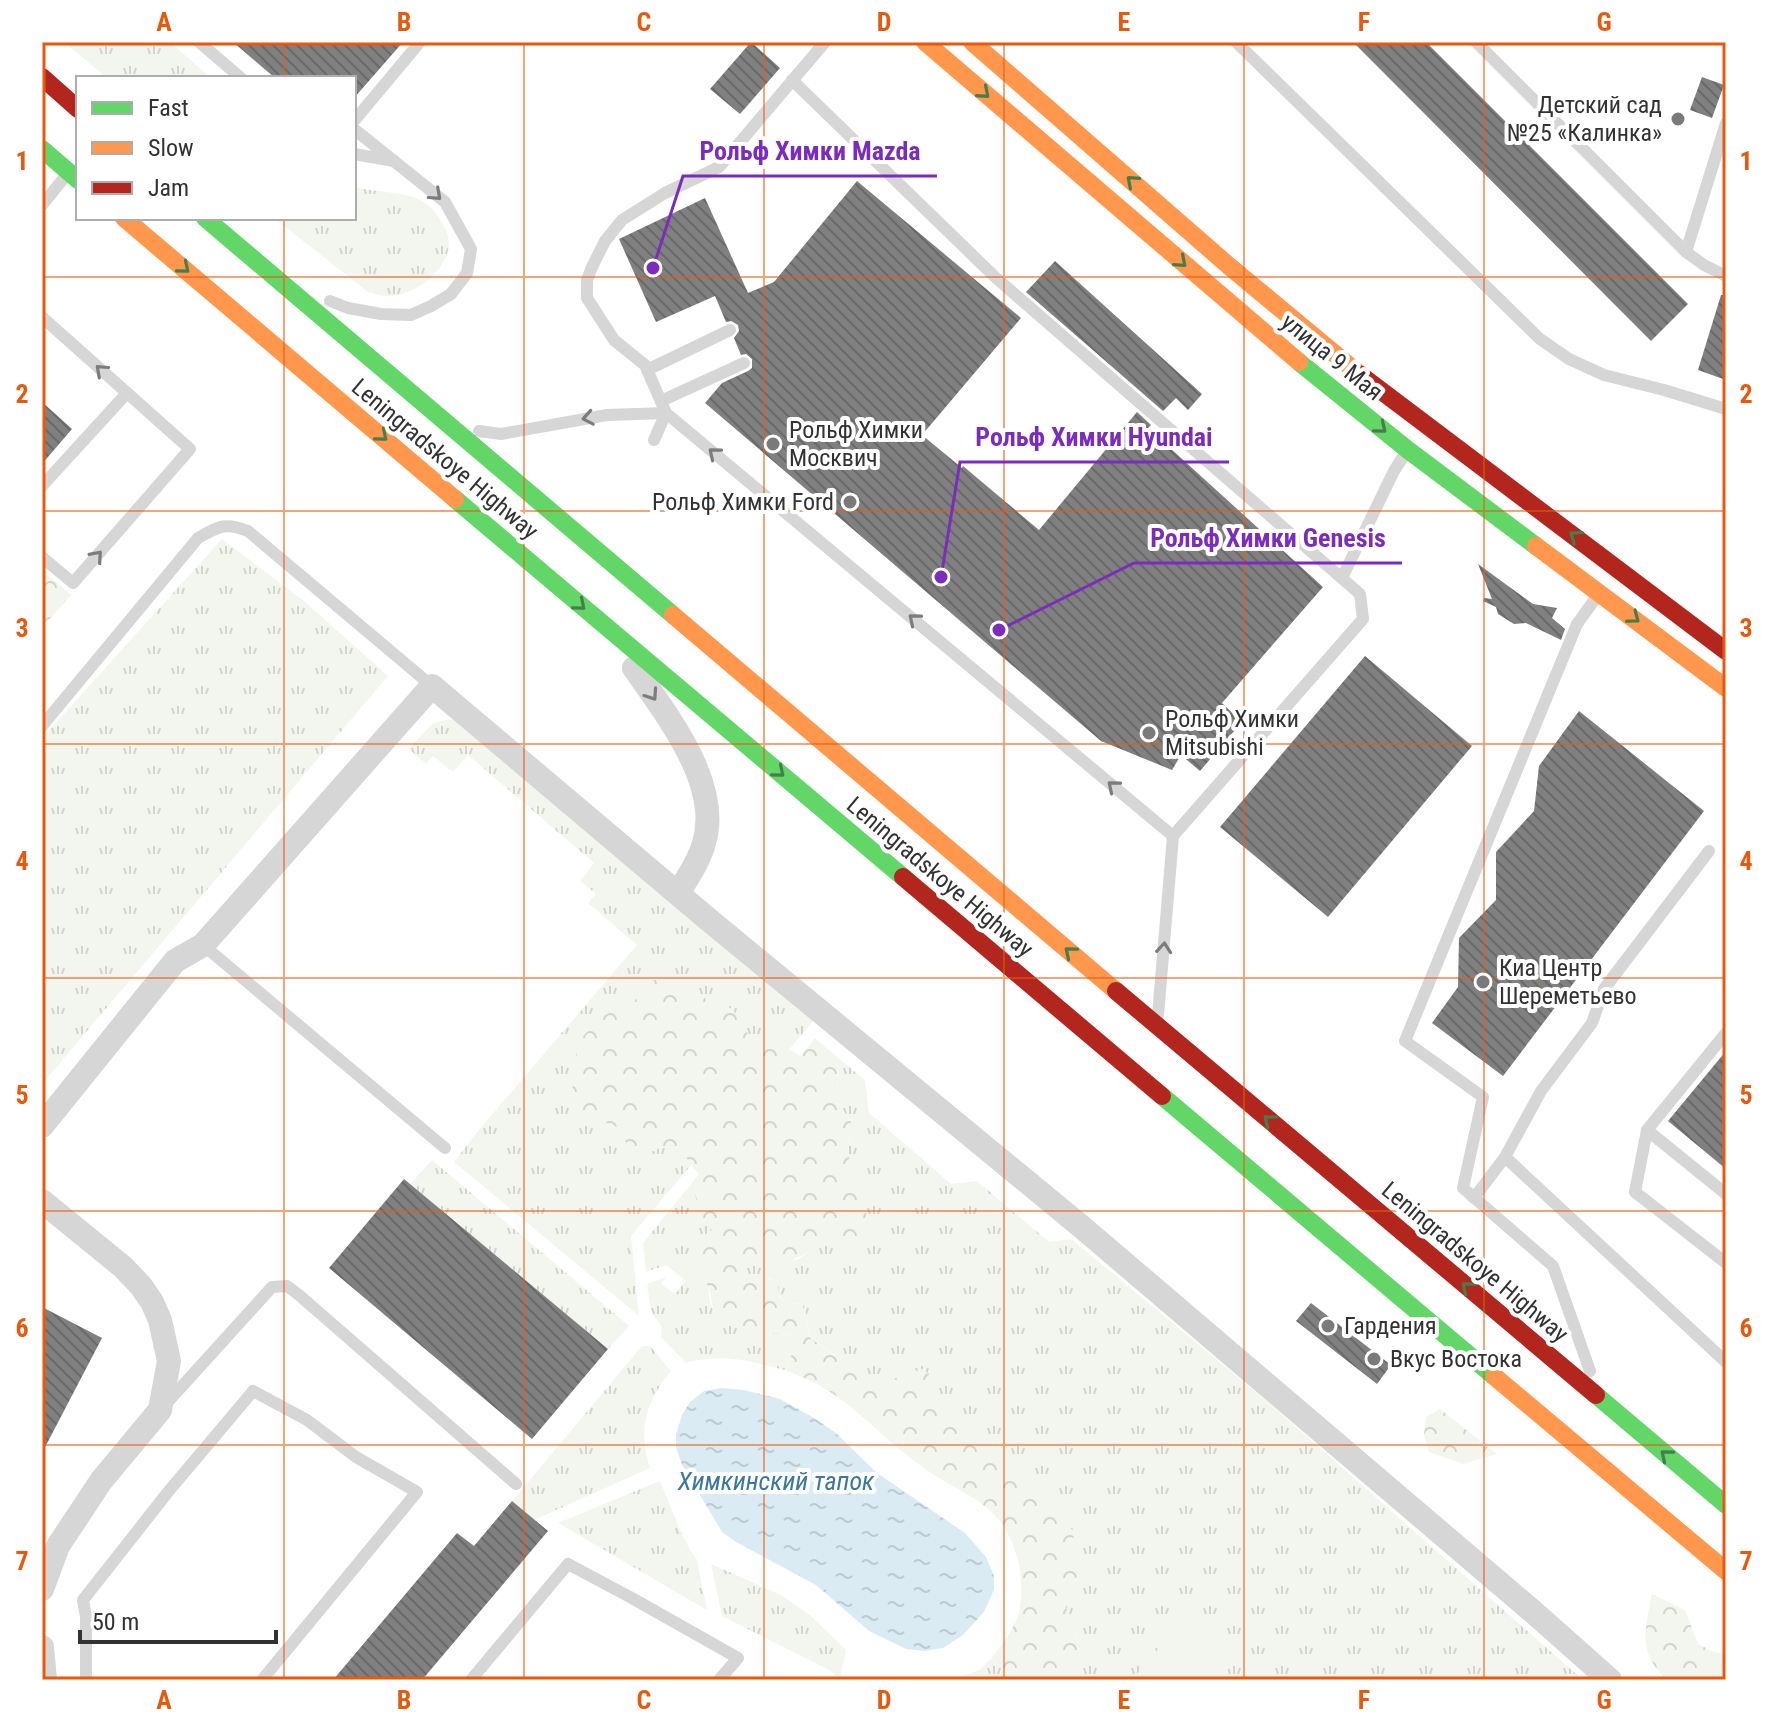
<svg xmlns="http://www.w3.org/2000/svg" width="1768" height="1722" viewBox="0 0 1768 1722" font-family="'Roboto Condensed',sans-serif">
  <style>
    .grass { fill: url(#grass-tufts) }
    .forest { fill: url(#forest-crowns) }
    .green { fill: #f3f6ee }
    .water { fill: url(#water-ripples) }
    .building { fill: url(#building-back-hatch) }
    .lines { fill: none; stroke-linecap: round; stroke-linejoin: round }
    .lane { stroke: #d6d6d6; stroke-width: 12 }
    .street { stroke: #d6d6d6; stroke-width: 24 }
    .fast { stroke: #63d668; stroke-width: 18 }
    .slow { stroke: #ff974d; stroke-width: 18 }
    .jam { stroke: #b3261e; stroke-width: 18 }
    .oneway { stroke: #487c4a }
    .oneway2 { stroke: #7c7c7c }
    .grid { fill: none; stroke: #e8590c; stroke-width: 2; stroke-opacity: 0.55 }
    .poi-dot { fill: #7a7a7a; stroke: #fff; stroke-width: 3 }
    .labels { text-anchor: middle; stroke-width: 8; stroke-linejoin: round; paint-order: stroke }
    .poi-label { font-size: 24px; fill: #323232; stroke: #fff; text-anchor: start }
    .street-label { font-size: 24px; fill: #323232; stroke: #fff }
    .water-label { font-size: 26px; font-style: italic; fill: #3b7899; stroke: #fff }
    .leader { fill: none; stroke: #7b2cbf; stroke-width: 3 }
    .callout-dot { fill: #7b2cbf; stroke: #fff; stroke-width: 3 }
    .callout-label { font-size: 26px; text-anchor: middle; font-weight: bold; fill: #7b2cbf; stroke: #fff; stroke-width: 8; stroke-linejoin: round; paint-order: stroke }
    .neatline { fill: none; stroke: #e8590c; stroke-width: 3 }
    .grid-label { font-size: 26px; text-anchor: middle; font-weight: bold; fill: #e8590c }
  </style>
  <defs>
    <pattern id="grass-tufts" width="24" height="20" patternUnits="userSpaceOnUse" patternTransform="scale(2)"><rect width="24" height="20" fill="#f3f6ee"/><path d="M3 7l-1-3M5 7V3M7 7l1-3M15 17l-1-3M17 17v-4M19 17l1-3" fill="none" stroke="#d1d3cd"/></pattern>
    <pattern id="forest-crowns" width="20" height="18" patternUnits="userSpaceOnUse" patternTransform="scale(2)"><rect width="20" height="18" fill="#f3f6ee"/><path d="M2 6a3 3 0 1 1 6 0M12 15a3 3 0 1 1 6 0" fill="none" stroke="#d1d3cd"/></pattern>
    <pattern id="water-ripples" width="26" height="14" patternUnits="userSpaceOnUse" patternTransform="scale(2)"><rect width="26" height="14" fill="#dbebf4"/><path d="M2 4q2-2 4 0t4 0M15 11q2-2 4 0t4 0" fill="none" stroke="#bccad2"/></pattern>
    <pattern id="building-back-hatch" width="6" height="6" patternUnits="userSpaceOnUse" patternTransform="scale(2)"><rect width="6" height="6" fill="#808080"/><path d="M-1 5l2 2M0 0l6 6M5-1l2 2" fill="none" stroke="#696969"/></pattern>
  </defs>
  <rect width="100%" height="100%" fill="#fff"/>
  <g class="grass">
    <path d="M64 42H170L211 78H107Z"/>
    <path d="M354 186 363 189C380 192 402 192 418 199 427 203 436 212 441 221 445 228 449 235 449 244 447 272 413 297 386 296 381 296 374 294 368 292L274 218H354Z"/>
    <path d="M222 539 304 601 388 676 42 1084V738Z"/>
    <path d="M446 720H454L814 1020 631 1236 639 1316 454 1162 478 1131 637 945 588 903 596 894 580 881 594 863 468 755 453 772 433 756 426 764 409 749 433 723Z"/>
    <path d="M837 1057 865 1080 869 1113 951 1184 977 1181 1049 1242 1071 1239 1262 1397 1583 1680H1219L1233 1662 1184 1620 1132 1680H1083L1076 1632 1063 1601 1077 1577 1022 1469 927 1405 929 1374 876 1386 809 1336 804 1304 787 1303 779 1296 777 1281 770 1278 759 1279 741 1274 736 1254H767L797 1260C819 1245 828 1237 855 1245L859 1184 848 1156 851 1122 838 1103Z"/>
    <path d="M432 1160 629 1326 608 1349 410 1184Z"/>
    <path d="M699 1174C705 1188 712 1215 713 1231 715 1257 699 1295 718 1318L768 1334 776 1333 791 1336 795 1347 785 1370C749 1361 723 1353 686 1363L661 1337C664 1321 657 1324 652 1312 649 1304 649 1293 647 1284L666 1277 661 1284 675 1294 686 1281 666 1265 646 1272 643 1243Z"/>
    <path d="M642 1346H650L671 1371C645 1403 638 1429 650 1468L534 1520 512 1501Z"/>
    <path d="M660 1481 681 1532 690 1550 697 1560 707 1610 558 1523Z"/>
    <path d="M711 1564 783 1596 811 1616 846 1650 840 1679 829 1670 722 1616Z"/>
    <path d="M991 1659 1016 1680H952L979 1670Z"/>
  </g>
  <g class="forest">
    <path d="M42 570 71 595C62 604 52 620 42 624Z"/>
    <path d="M654 980 682 983 706 999 733 1009 743 1030 755 1038 775 1041 801 1056 815 1038 837 1057 838 1103 851 1122 848 1155 859 1184 868 1222 866 1236 855 1245C817 1233 815 1257 781 1262L767 1254H737L741 1274C754 1278 765 1277 778 1281L779 1297 787 1303 804 1304 809 1337 876 1385 922 1369 929 1374 928 1405 1022 1469 1073 1531 1077 1577 1063 1601 1076 1632 1083 1680H1061L1058 1677 1052 1680H1016L991 1659C1001 1645 1015 1629 1019 1612 1027 1576 1015 1530 986 1507 971 1495 955 1488 939 1478 929 1472 919 1464 909 1457 878 1433 849 1400 813 1382 804 1378 795 1374 785 1370L795 1347 791 1336 777 1333 768 1334 718 1318C711 1310 712 1299 709 1288 706 1281 699 1274 696 1266 689 1250 699 1237 712 1230L702 1220 694 1191 700 1176 685 1156 662 1147 647 1154 632 1153 617 1127 575 1110 572 1093 577 1049 583 1036 605 1015 634 1001Z"/>
    <path d="M1440 1409 1497 1454 1463 1464 1429 1452 1424 1435 1426 1417Z"/>
    <path d="M1652 1594 1685 1610 1698 1644 1714 1652 1726 1654V1680H1667C1637 1652 1645 1630 1652 1594Z"/>
  </g>
  <path class="green" d="M1184 1620 1234 1662 1219 1680H1132Z"/>
  <path class="water" d="M721 1388 744 1390 780 1399 814 1418 836 1433 877 1473 965 1533 986 1557 994 1576V1590L984 1612 963 1635 943 1648 924 1651 906 1649 869 1631 816 1585 736 1542 722 1532 682 1465 676 1447V1434L682 1415 690 1402 704 1391Z"/>
  <g class="building">
    <path d="M233 42H403L354 98V78H275Z"/>
    <path d="M751 42 780 68 740 114 710 89Z"/>
    <path d="M1353 42H1426L1688 304 1651 341Z"/>
    <path d="M1702 77 1724 85 1712 118 1690 110Z"/>
    <path d="M857 181 1021 318 922 435 962 468 963 466 1039 530 1137 412 1151 425 1148 428 1323 587 1222 703 1242 722 1200 771 1181 755 1172 770 1101 741 705 403 722 383 748 371 752 368V359L746 354 741 355 734 338 739 331 738 325 731 321 726 322 715 296 656 322 619 239 705 198 748 293 774 282Z"/>
    <path d="M1055 261 1202 394 1188 410 1176 398 1163 411 1026 292Z"/>
    <path d="M1721 295H1726V380L1698 370Z"/>
    <path d="M42 402 72 429 42 464Z"/>
    <path d="M1478 564 1533 604 1557 608 1552 618 1565 629 1561 640 1526 623 1514 624 1498 614 1496 607 1483 601 1484 598 1492 599Z"/>
    <path d="M1365 656 1472 746 1328 917 1220 827Z"/>
    <path d="M1579 711 1704 811 1503 1076 1432 1023 1458 987 1459 938 1496 900V852L1534 811 1539 766Z"/>
    <path d="M1726 1051V1169L1668 1121Z"/>
    <path d="M404 1179 608 1349 532 1439 329 1268Z"/>
    <path d="M1311 1303 1391 1365 1377 1384 1296 1321Z"/>
    <path d="M42 1307 102 1338 42 1453Z"/>
    <path d="M512 1501 548 1531 422 1680H333L457 1533 474 1546Z"/>
  </g>
  <g class="lines">
    <g class="lane">
      <path d="M199 42 241 78"/>
      <path d="M825 42 719 167 665 193 622 220 605 241 592 267 587 280V298L614 340 645 365 666 413 1173 836"/>
      <path d="M1236 42 1540 339 1569 359 1604 375 1664 390 1726 409"/>
      <path d="M1476 42 1686 252"/>
      <path d="M792 80 995 277 1360 594 1363 619 1173 836 1158 1015"/>
      <path d="M354 121 420 42"/>
      <path d="M1726 123 1686 252 1704 265 1726 276"/>
      <path d="M354 154 394 161"/>
      <path d="M42 205 64 178"/>
      <path d="M330 301 348 308 381 314 411 315 431 306 451 294 467 273 471 249 445 202 354 129"/>
      <path d="M42 317 190 449 73 583 42 557"/>
      <path d="M647 370 730 330"/>
      <path d="M661 401 744 363"/>
      <path d="M479 431 501 434 607 415 666 413"/>
      <path d="M654 440 666 413"/>
      <path d="M42 486 127 393"/>
      <path d="M1342 578 1394 471 1406 452"/>
      <path d="M42 726 198 538C219 526 225 522 248 531L432 686"/>
      <path d="M203 945 445 1148"/>
      <path d="M1726 1033 1647 1130 1726 1194"/>
      <path d="M1647 1130 1635 1192 1726 1263"/>
      <path d="M1505 1157 1726 1362"/>
      <path d="M1474 1198 1505 1157 1541 1091 1592 1023 1604 989 1709 851"/>
      <path d="M1590 1371 1553 1266 1463 1188 1483 1097 1405 1041 1577 624 1598 595"/>
      <path d="M165 1405 272 1287 287 1286 299 1295 516 1484"/>
      <path d="M86 1680V1617L83 1600 168 1492 253 1391 307 1420 356 1457 417 1492 262 1680"/>
      <path d="M471 1680 568 1564 630 1597 738 1658 719 1680"/>
    </g>
    <g class="street">
      <path d="M634 668C666 714 722 784 704 843 699 861 688 877 678 893"/>
      <path d="M42 1126 175 961 203 945 432 686 703 915 1083 1228 1531 1610 1610 1680"/>
      <path d="M42 1201 123 1267 141 1286 152 1302 160 1320 169 1361 160 1410 101 1481 58 1546 42 1589"/>
      <path d="M42 1647 45 1680"/>
    </g>
    <g class="fast">
      <path d="M42 149 78 180"/>
      <path d="M205 218 673 615"/>
      <path d="M1299 362 1408 450 1536 546"/>
      <path d="M455 499 903 877"/>
      <path d="M1162 1096 1495 1377"/>
      <path d="M1596 1395 1726 1505"/>
    </g>
    <g class="slow">
      <path d="M925 42 1299 362"/>
      <path d="M972 42 1229 266 1359 374"/>
      <path d="M124 218 455 499"/>
      <path d="M1536 546 1726 688"/>
      <path d="M673 615 1116 991"/>
      <path d="M1495 1377 1726 1571"/>
    </g>
    <g class="jam">
      <path d="M42 77 78 109"/>
      <path d="M1359 374 1726 651"/>
      <path d="M903 877 1162 1096"/>
      <path d="M1116 991 1596 1395"/>
    </g>
  </g>
  <defs><path id="oneway-chevron" d="M-2-3.5L2.5 0L-2 3.5" fill="none" stroke-width="1.6" stroke-linecap="round" stroke-linejoin="round" transform="scale(2)"/></defs>
  <g class="oneway">
    <use href="#oneway-chevron" transform="translate(984 93) rotate(41)"/>
    <use href="#oneway-chevron" transform="translate(1132 181) rotate(-139)"/>
    <use href="#oneway-chevron" transform="translate(1181 262) rotate(41)"/>
    <use href="#oneway-chevron" transform="translate(184 268) rotate(40)"/>
    <use href="#oneway-chevron" transform="translate(1381 428) rotate(39)"/>
    <use href="#oneway-chevron" transform="translate(382 436) rotate(40)"/>
    <use href="#oneway-chevron" transform="translate(1575 536) rotate(-144)"/>
    <use href="#oneway-chevron" transform="translate(580 605) rotate(40)"/>
    <use href="#oneway-chevron" transform="translate(1634 618) rotate(37)"/>
    <use href="#oneway-chevron" transform="translate(779 772) rotate(40)"/>
    <use href="#oneway-chevron" transform="translate(1070 952) rotate(-140)"/>
    <use href="#oneway-chevron" transform="translate(1269 1120) rotate(-140)"/>
    <use href="#oneway-chevron" transform="translate(1467 1287) rotate(-140)"/>
    <use href="#oneway-chevron" transform="translate(1666 1455) rotate(-140)"/>
  </g>
  <g class="oneway2">
    <use href="#oneway-chevron" transform="translate(436 195) rotate(42)"/>
    <use href="#oneway-chevron" transform="translate(101 370) rotate(-138)"/>
    <use href="#oneway-chevron" transform="translate(588 418) rotate(170)"/>
    <use href="#oneway-chevron" transform="translate(714 453) rotate(-140)"/>
    <use href="#oneway-chevron" transform="translate(97 556) rotate(-49)"/>
    <use href="#oneway-chevron" transform="translate(914 619) rotate(-140)"/>
    <use href="#oneway-chevron" transform="translate(652 695) rotate(56)"/>
    <use href="#oneway-chevron" transform="translate(1113 786) rotate(-140)"/>
    <use href="#oneway-chevron" transform="translate(1164 948) rotate(-85)"/>
  </g>
  <path class="grid" d="M284 42V78M524 42V1680M764 42V1680M1004 42V1680M1244 42V1680M1484 42V1680M284 218V1680M42 277H1726M42 511H1726M42 744H1726M42 978H1726M42 1211H1726M42 1445H1726"/>
  <g class="poi-dot">
    <circle cx="1678" cy="119" r="8"/>
    <circle cx="773" cy="444" r="8"/>
    <circle cx="850" cy="502" r="8"/>
    <circle cx="1149" cy="733" r="8"/>
    <circle cx="1483" cy="982" r="8"/>
    <circle cx="1328" cy="1326" r="8"/>
    <circle cx="1374" cy="1359" r="8"/>
  </g>
  <g class="labels">
    <g class="poi-label">
      <text x="1662" y="113" text-anchor="end">Детский сад<tspan x="1662" dy="28">№25 «Калинка»</tspan></text>
      <text x="789" y="438">Рольф Химки<tspan x="789" dy="28">Москвич</tspan></text>
      <text x="834" y="510" text-anchor="end">Рольф Химки Ford</text>
      <text x="1165" y="727">Рольф Химки<tspan x="1165" dy="28">Mitsubishi</tspan></text>
      <text x="1499" y="976">Киа Центр<tspan x="1499" dy="28">Шереметьево</tspan></text>
      <text x="1344" y="1334">Гардения</text>
      <text x="1390" y="1367">Вкус Востока</text>
    </g>
    <g class="street-label">
      <text transform="translate(1332 357) rotate(39)" y="8">улица 9 Мая</text>
      <text transform="translate(445 459) rotate(40)" y="8">Leningradskoye Highway</text>
      <text transform="translate(940 877) rotate(40)" y="8">Leningradskoye Highway</text>
      <text transform="translate(1475 1262) rotate(40)" y="8">Leningradskoye Highway</text>
    </g>
    <g class="water-label">
      <text x="776" y="1490">Химкинский тапок</text>
    </g>
  </g>
  <path class="leader" d="M653 268L683 176H937M941 577L960 462H1229M999 630L1134 563H1402"/>
  <g class="callout-dot">
    <circle cx="653" cy="268" r="8"/>
    <circle cx="941" cy="577" r="8"/>
    <circle cx="999" cy="630" r="8"/>
  </g>
  <g class="callout-label">
    <text x="810" y="160">Рольф Химки Mazda</text>
    <text x="1094" y="446">Рольф Химки Hyundai</text>
    <text x="1268" y="547">Рольф Химки Genesis</text>
  </g>
  <rect width="1768" height="1722" fill="none" stroke="#ffffff" stroke-width="88"/>
  <rect x="76" y="76" width="280" height="144" fill="#ffffff" stroke="#adadad" stroke-width="2"/>
  <rect x="92" y="102" width="40" height="12" fill="#63d668" stroke="#adadad" stroke-width="2"/>
  <text x="148" y="116" font-size="24" fill="#323232">Fast</text>
  <rect x="92" y="142" width="40" height="12" fill="#ff974d" stroke="#adadad" stroke-width="2"/>
  <text x="148" y="156" font-size="24" fill="#323232">Slow</text>
  <rect x="92" y="182" width="40" height="12" fill="#b3261e" stroke="#adadad" stroke-width="2"/>
  <text x="148" y="196" font-size="24" fill="#323232">Jam</text>
  <path d="M80 1630v12h196v-12" fill="none" stroke="#323232" stroke-width="4"/>
  <text x="92" y="1630" font-size="24" fill="#323232" stroke="#ffffff" stroke-width="6" paint-order="stroke">50 m</text>
  <rect x="44" y="44" width="1680" height="1634" class="neatline"/>
  <g class="grid-label">
    <text x="164" y="31">A</text>
    <text x="404" y="31">B</text>
    <text x="644" y="31">C</text>
    <text x="884" y="31">D</text>
    <text x="1124" y="31">E</text>
    <text x="1364" y="31">F</text>
    <text x="1604" y="31">G</text>
    <text x="22" y="170">1</text>
    <text x="1746" y="170">1</text>
    <text x="22" y="403">2</text>
    <text x="1746" y="403">2</text>
    <text x="22" y="637">3</text>
    <text x="1746" y="637">3</text>
    <text x="22" y="870">4</text>
    <text x="1746" y="870">4</text>
    <text x="22" y="1104">5</text>
    <text x="1746" y="1104">5</text>
    <text x="22" y="1337">6</text>
    <text x="1746" y="1337">6</text>
    <text x="22" y="1570">7</text>
    <text x="1746" y="1570">7</text>
    <text x="164" y="1709">A</text>
    <text x="404" y="1709">B</text>
    <text x="644" y="1709">C</text>
    <text x="884" y="1709">D</text>
    <text x="1124" y="1709">E</text>
    <text x="1364" y="1709">F</text>
    <text x="1604" y="1709">G</text>
  </g>
</svg>
